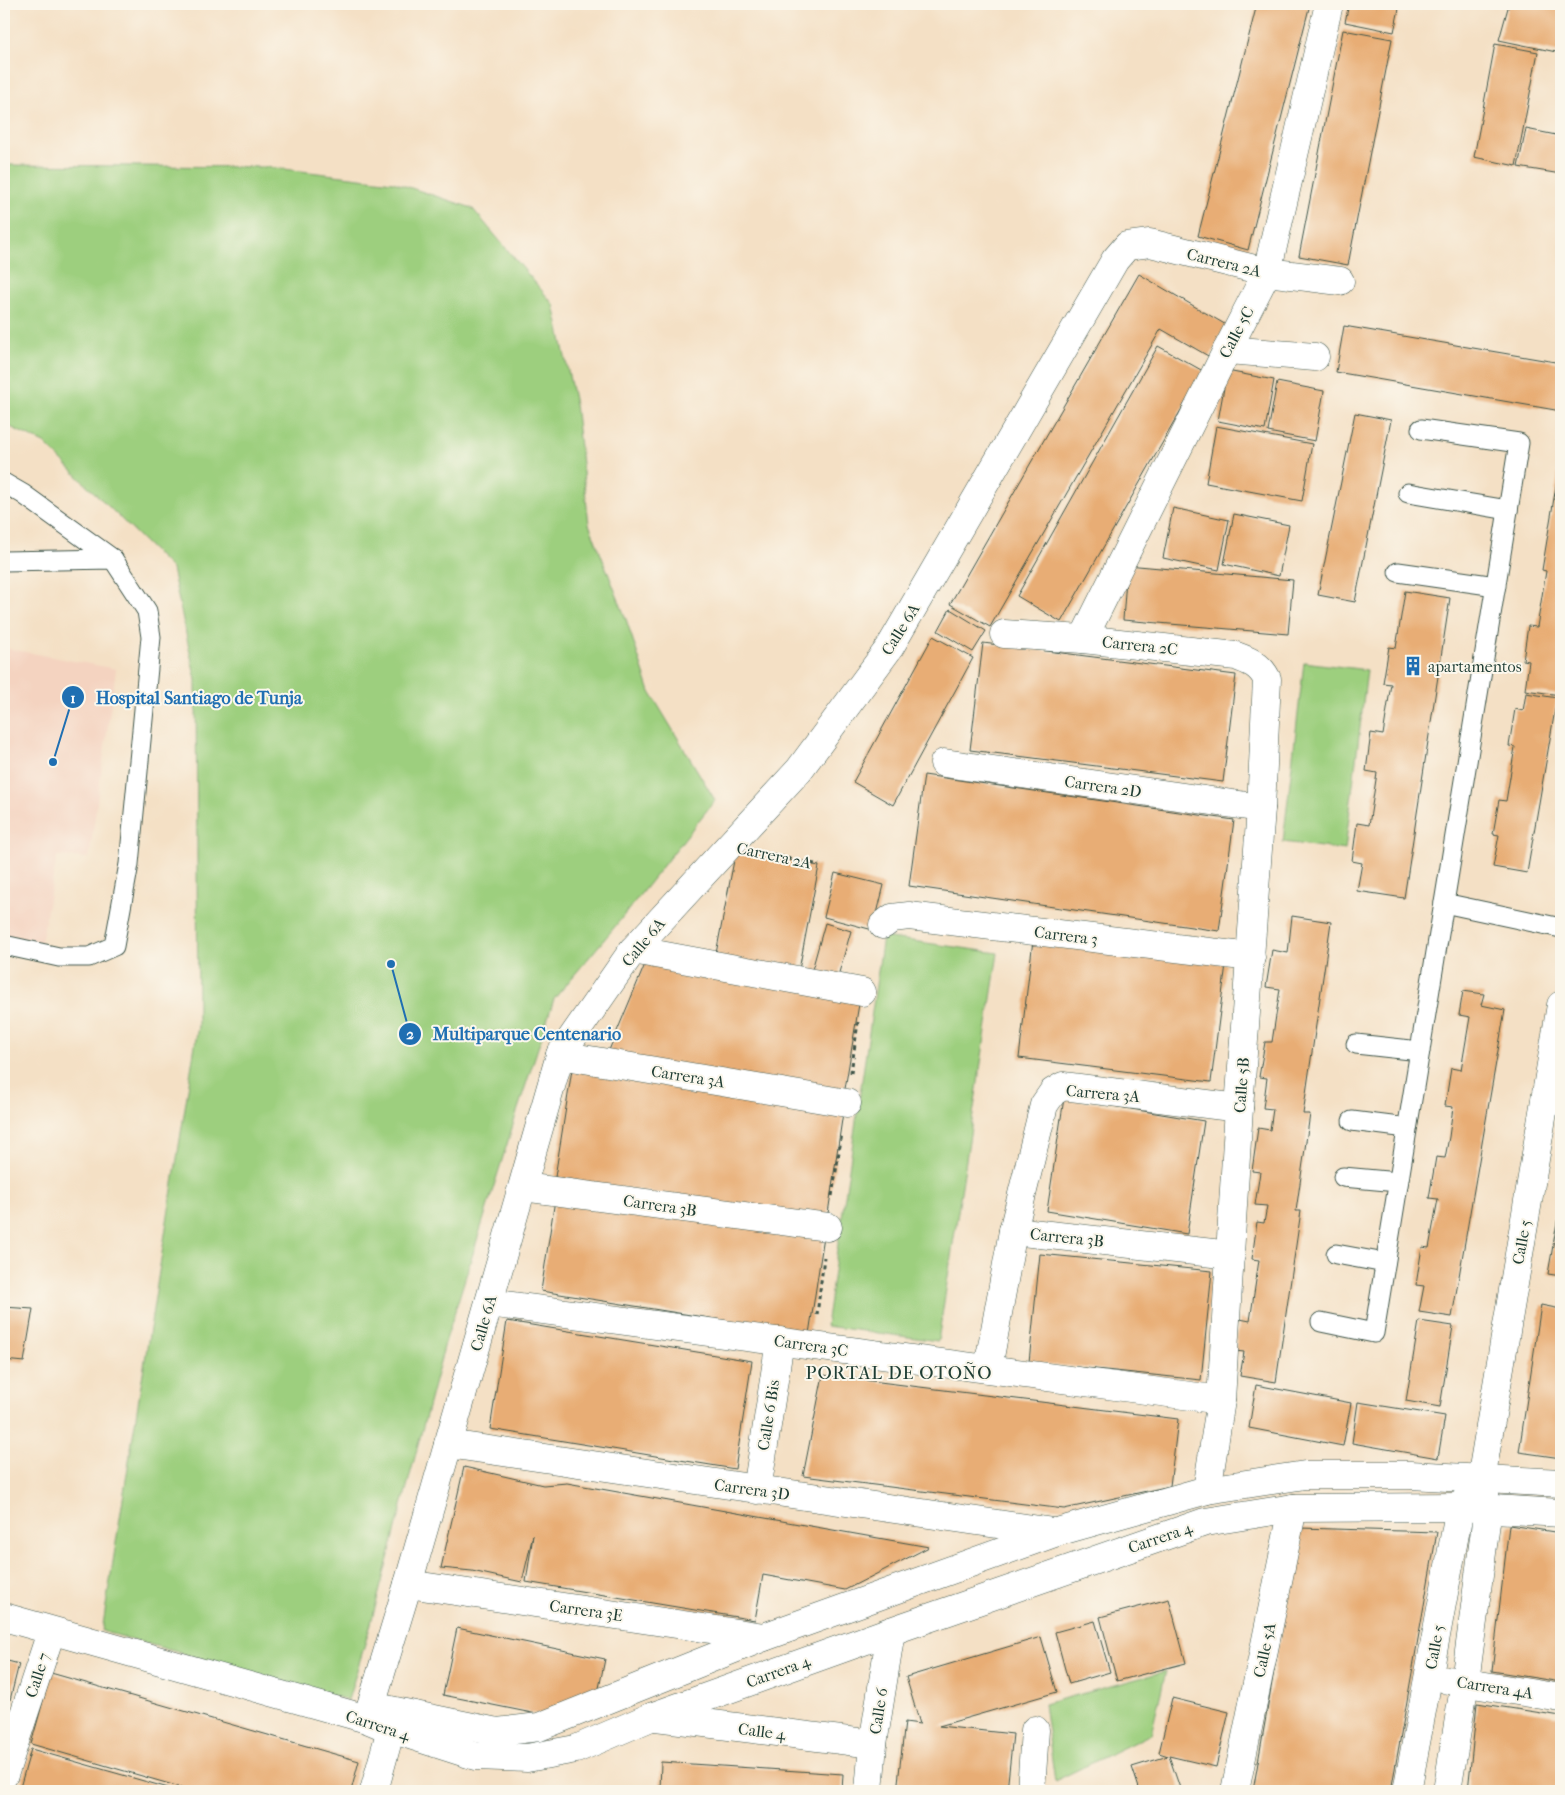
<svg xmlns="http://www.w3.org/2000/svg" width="1565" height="1795" viewBox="0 0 1565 1795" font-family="'IM FELL French Canon',serif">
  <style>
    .built { fill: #f4d3c0 }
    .green { fill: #9dcf7e; stroke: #5e8659 }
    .building { fill: #e8ad74 }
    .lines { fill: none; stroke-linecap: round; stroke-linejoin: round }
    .service-casing { stroke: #3f554a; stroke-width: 21 }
    .minor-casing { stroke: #3f554a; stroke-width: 29 }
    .path { stroke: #3f554a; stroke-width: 3; stroke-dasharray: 4 4; stroke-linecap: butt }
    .service { stroke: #fff; stroke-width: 19 }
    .minor { stroke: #fff; stroke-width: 28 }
    .labels { text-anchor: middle; stroke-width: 4; stroke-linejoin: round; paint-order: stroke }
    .street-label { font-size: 16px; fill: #1f3d34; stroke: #fbf7ec }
    .poi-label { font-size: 16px; fill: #1f3d34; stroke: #fbf7ec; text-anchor: start }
    .neighbourhood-label { font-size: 18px; letter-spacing: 1px; fill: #1f3d34; stroke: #fbf7ec }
    .leader { fill: none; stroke: #1f6fb2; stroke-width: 2 }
    .callout-dot { fill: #1f6fb2; stroke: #fbf7ec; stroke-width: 2 }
    .mark-label { font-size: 15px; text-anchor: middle; font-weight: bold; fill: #fff }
    .callout-label { font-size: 18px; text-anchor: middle; font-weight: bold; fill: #1f6fb2; stroke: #fbf7ec; stroke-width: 4; stroke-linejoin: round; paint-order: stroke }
  </style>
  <rect width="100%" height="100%" fill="#fbf7ec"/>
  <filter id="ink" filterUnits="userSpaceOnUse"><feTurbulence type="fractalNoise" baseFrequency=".02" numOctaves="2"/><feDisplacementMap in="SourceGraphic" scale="10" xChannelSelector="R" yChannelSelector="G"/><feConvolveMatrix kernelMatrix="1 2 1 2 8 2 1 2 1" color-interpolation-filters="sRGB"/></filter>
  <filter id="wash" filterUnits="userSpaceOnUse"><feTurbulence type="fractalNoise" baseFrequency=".0096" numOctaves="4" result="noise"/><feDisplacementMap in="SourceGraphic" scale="20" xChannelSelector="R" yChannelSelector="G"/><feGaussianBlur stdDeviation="1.12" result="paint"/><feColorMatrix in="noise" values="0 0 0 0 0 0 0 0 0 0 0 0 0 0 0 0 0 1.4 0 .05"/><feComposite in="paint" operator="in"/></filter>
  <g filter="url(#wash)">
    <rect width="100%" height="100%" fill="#f4e0c5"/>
    <path class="built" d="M4 648 116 669 89 858 57 856 39 953 4 941Z"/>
    <g class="green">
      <path d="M4 165 267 167 393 182 472 208 554 305 575 404 589 524 626 619 650 692 715 800 613 929 554 999 517 1112 445 1343 370 1627 348 1700 102 1631 198 1026 196 680 172 569 44 443 4 424Z"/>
      <path d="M1304 662 1367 670 1345 850 1283 842Z"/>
      <path d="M883 937 998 953 938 1341 826 1326Z"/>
      <path d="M1166 1671 1151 1734 1055 1781 1044 1704Z"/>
    </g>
    <g id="blocks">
      <g class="building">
        <path d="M1257 4H1310L1248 250 1198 236Z"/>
        <path d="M1349 4H1400L1394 32 1345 22Z"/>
        <path d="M1509 4H1561V53L1499 40Z"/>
        <path d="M1343 30 1392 39 1348 265 1299 256Z"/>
        <path d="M1495 44 1538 52 1516 166 1474 157Z"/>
        <path d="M1526 129 1561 136V174L1518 167Z"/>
        <path d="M1139 274 1228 326 1210 357 1161 329 990 627 950 604Z"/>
        <path d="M1344 326 1561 363V411L1336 372Z"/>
        <path d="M1158 346 1203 371 1061 622 1017 596Z"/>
        <path d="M1227 371 1274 380 1265 430 1218 421Z"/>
        <path d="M1277 382 1324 391 1315 441 1268 432Z"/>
        <path d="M1355 413 1391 420 1355 602 1318 595Z"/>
        <path d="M1216 426 1312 444 1302 501 1206 483Z"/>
        <path d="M1560 462 1561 684 1560 695 1525 690 1529 661 1523 660 1528 626 1537 627 1546 571 1542 570Z"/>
        <path d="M1173 508 1229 520 1219 570 1163 558Z"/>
        <path d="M1234 514 1289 525 1279 576 1224 564Z"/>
        <path d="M1127 565 1293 580 1288 634 1123 620Z"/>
        <path d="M1405 591 1450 598 1404 898 1357 891 1362 863 1352 861 1357 823 1369 825 1377 773 1366 771 1371 733 1383 735 1391 684 1383 683 1389 647 1396 648Z"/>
        <path d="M950 609 986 631 973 652 938 631Z"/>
        <path d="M933 636 973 658 893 805 853 782Z"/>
        <path d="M983 643 1236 675 1223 782 970 750Z"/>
        <path d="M1526 693 1557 698 1527 873 1493 867 1499 835 1493 834 1499 800 1506 801 1515 747 1509 746 1515 709 1523 711Z"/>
        <path d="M924 775 1234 820 1219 931 909 886Z"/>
        <path d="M736 850 819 866 797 980 714 964Z"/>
        <path d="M835 873 884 885 873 930 824 917Z"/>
        <path d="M1292 916 1331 922 1303 1114H1310L1296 1211H1301L1276 1382 1240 1376 1244 1352 1235 1351 1240 1319 1250 1321 1259 1260 1252 1259 1257 1222 1264 1223 1267 1206 1255 1205 1260 1172 1252 1171 1258 1128 1270 1130 1273 1109 1263 1108 1267 1078 1259 1077 1265 1042H1272L1280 989 1266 987 1272 950 1288 953Z"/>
        <path d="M825 923 851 931 836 983 810 977Z"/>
        <path d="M1033 940 1226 964 1211 1082 1019 1058Z"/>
        <path d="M646 962 860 998 844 1095 607 1055Z"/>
        <path d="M1463 991 1484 994 1481 1005 1505 1010 1452 1317 1419 1312 1424 1286 1416 1285 1422 1247 1429 1248 1438 1199 1429 1198 1436 1157 1445 1158 1449 1137 1453 1107 1445 1106 1451 1068 1461 1070 1470 1017 1459 1015Z"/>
        <path d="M573 1063 844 1106 827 1220 555 1177Z"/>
        <path d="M1064 1098 1204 1121 1187 1234 1047 1211Z"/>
        <path d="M556 1193 824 1236 809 1334 541 1291Z"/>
        <path d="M1560 1205H1561V1276L1548 1274Z"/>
        <path d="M1040 1254 1212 1271 1201 1380 1029 1362Z"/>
        <path d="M1541 1305 1561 1309V1458L1519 1452Z"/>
        <path d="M4 1307 33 1309 24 1362 4 1360Z"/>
        <path d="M507 1321 752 1361 735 1469 490 1429Z"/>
        <path d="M1419 1321 1453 1326 1440 1407 1406 1401Z"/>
        <path d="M823 1375 1178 1419 1170 1486 1064 1509 803 1476Z"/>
        <path d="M1256 1385 1351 1403 1343 1446 1249 1428Z"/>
        <path d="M1358 1402 1445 1416 1438 1458 1352 1443Z"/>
        <path d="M464 1467 543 1485 567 1483 929 1547 845 1590 763 1575 755 1620 526 1582 533 1535 522 1582 472 1571 441 1568Z"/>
        <path d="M1509 1525 1561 1533V1682L1492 1671Z"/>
        <path d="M1299 1528 1437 1532 1391 1791H1253Z"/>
        <path d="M1169 1599 1186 1663 1117 1681 1100 1617Z"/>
        <path d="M1095 1621 1110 1672 1069 1684 1055 1632Z"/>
        <path d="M457 1628 605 1659 598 1693 547 1716 443 1695Z"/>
        <path d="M1041 1637 1057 1692 939 1726 1013 1734 1007 1791H897L905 1722 920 1724 906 1677Z"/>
        <path d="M4 1660 19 1664 10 1700 4 1699Z"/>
        <path d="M51 1673 359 1761 351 1791H194L31 1744Z"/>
        <path d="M1172 1698 1229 1712 1216 1767 1169 1756 1181 1791H1140L1132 1767 1168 1756 1159 1753Z"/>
        <path d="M1477 1703 1561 1716V1791H1468Z"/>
        <path d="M31 1749 179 1791H19Z"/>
        <path d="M661 1762 843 1774 842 1791H660Z"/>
      </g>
    </g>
  </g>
  <g filter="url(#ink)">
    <use href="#blocks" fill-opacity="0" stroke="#3f554a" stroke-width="1"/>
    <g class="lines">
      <defs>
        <g id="service">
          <path d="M1421 429 1519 443 1444 903 1561 928"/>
          <path d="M4 483 23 494 113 559"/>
          <path d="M1408 493 1508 510"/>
          <path d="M4 561 113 559 147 611 151 637 129 864 114 946 89 957H59L4 945"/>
          <path d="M1398 572 1496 586"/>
          <path d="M1356 1044 1420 1051"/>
          <path d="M1352 1121 1407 1128"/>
          <path d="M1343 1177 1398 1182"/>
          <path d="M1336 1254 1385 1263"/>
          <path d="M1321 1322 1374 1333 1444 903"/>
        </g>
        <g id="minor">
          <path d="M1227 350 1315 357"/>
          <path d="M1004 634 1083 639 1236 656C1250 661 1260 665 1267 679L1261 808 1239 1108 1221 1400 1207 1490"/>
          <path d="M1083 639 1227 350 1267 272 1329 4"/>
          <path d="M944 763 1261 808"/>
          <path d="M883 925 892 918 909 916 1251 957"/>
          <path d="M633 950 862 992"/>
          <path d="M560 1055 847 1103"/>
          <path d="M523 1187 828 1227"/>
          <path d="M1013 1231 1231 1255"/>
          <path d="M489 1303 1221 1400"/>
          <path d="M988 1368 1013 1231 1044 1105 1053 1092 1063 1086 1239 1108"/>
          <path d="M448 1444 1053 1532"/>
          <path d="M757 1490 780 1341"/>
          <path d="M408 1584 764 1637"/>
          <path d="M4 1617 367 1719 391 1729 475 1756 527 1758 576 1749 651 1717 891 1631 1205 1522 1293 1508 1460 1507 1561 1513"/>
          <path d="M1448 1680 1561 1698"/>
          <path d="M371 1706 497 1732 539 1727 764 1637 1057 1532 1207 1490 1305 1475H1410L1561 1483"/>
          <path d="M656 1717 873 1744"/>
          <path d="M367 1719 408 1584 560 1055 633 950 799 770 890 647 1115 260 1127 246 1150 243 1267 272 1340 281"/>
          <path d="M4 1775 51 1632"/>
          <path d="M374 1791 391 1729"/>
          <path d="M869 1791 873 1744 891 1631"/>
          <path d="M1031 1791 1035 1730"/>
          <path d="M1235 1791 1293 1508"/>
          <path d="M1407 1791 1460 1507 1471 1493"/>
          <path d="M1447 1791 1465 1682 1488 1507 1481 1480 1561 1005"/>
        </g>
      </defs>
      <use href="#service" class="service-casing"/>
      <use href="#minor" class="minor-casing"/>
      <g class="path">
        <path d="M764 853 819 865"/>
        <path d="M851 1073 858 1022"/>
        <path d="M832 1196 842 1133"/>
        <path d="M817 1315 824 1257"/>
      </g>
      <use href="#service" class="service"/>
      <use href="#minor" class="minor"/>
    </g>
  </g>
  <defs>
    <symbol id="building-bare" viewBox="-9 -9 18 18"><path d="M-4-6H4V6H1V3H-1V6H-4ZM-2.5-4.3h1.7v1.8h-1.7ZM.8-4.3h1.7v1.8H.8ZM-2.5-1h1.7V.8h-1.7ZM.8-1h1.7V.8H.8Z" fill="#1f6fb2" stroke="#fbf7ec" stroke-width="2.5" paint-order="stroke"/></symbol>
  </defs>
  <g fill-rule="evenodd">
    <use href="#building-bare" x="1399" y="652" width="28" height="28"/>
  </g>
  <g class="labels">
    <g class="street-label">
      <text transform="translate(1224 262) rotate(14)" y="6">Carrera 2A</text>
      <text transform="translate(1236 332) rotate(-62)" y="6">Calle 5C</text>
      <text transform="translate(900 629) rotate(-58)" y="6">Calle 6A</text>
      <text transform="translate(1140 645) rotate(6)" y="6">Carrera 2C</text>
      <text transform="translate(1103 786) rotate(8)" y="6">Carrera 2D</text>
      <text transform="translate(774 855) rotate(12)" y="6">Carrera 2A</text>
      <text transform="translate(1066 935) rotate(7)" y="6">Carrera 3</text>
      <text transform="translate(643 942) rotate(-50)" y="6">Calle 6A</text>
      <text transform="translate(688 1076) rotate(9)" y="6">Carrera 3A</text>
      <text transform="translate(1241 1085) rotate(-86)" y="6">Calle 5B</text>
      <text transform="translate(1103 1093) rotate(5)" y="6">Carrera 3A</text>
      <text transform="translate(660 1205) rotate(8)" y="6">Carrera 3B</text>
      <text transform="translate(1067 1237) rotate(6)" y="6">Carrera 3B</text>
      <text transform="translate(1521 1242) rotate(-80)" y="6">Calle 5</text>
      <text transform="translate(483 1323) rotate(-74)" y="6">Calle 6A</text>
      <text transform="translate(811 1345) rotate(8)" y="6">Carrera 3C</text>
      <text transform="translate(768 1415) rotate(-81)" y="6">Calle 6 Bis</text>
      <text transform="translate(752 1489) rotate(8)" y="6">Carrera 3D</text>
      <text transform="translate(1160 1537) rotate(-19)" y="6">Carrera 4</text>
      <text transform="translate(586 1610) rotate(8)" y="6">Carrera 3E</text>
      <text transform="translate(1434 1647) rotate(-80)" y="6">Calle 5</text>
      <text transform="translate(1264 1650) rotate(-78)" y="6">Calle 5A</text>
      <text transform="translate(778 1671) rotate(-20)" y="6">Carrera 4</text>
      <text transform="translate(37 1675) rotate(-72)" y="6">Calle 7</text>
      <text transform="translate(1495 1687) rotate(9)" y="6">Carrera 4A</text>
      <text transform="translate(878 1711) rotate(-81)" y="6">Calle 6</text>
      <text transform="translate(378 1725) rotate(18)" y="6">Carrera 4</text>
      <text transform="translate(762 1731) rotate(7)" y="6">Calle 4</text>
    </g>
    <g class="poi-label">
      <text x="1428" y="672">apartamentos</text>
    </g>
    <g class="neighbourhood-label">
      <text x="899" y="1379">PORTAL DE OTOÑO</text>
    </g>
  </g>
  <path class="leader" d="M53 762L73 697M391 964L410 1034"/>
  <g class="callout-dot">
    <circle cx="53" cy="762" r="5"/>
    <circle cx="391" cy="964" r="5"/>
    <circle cx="73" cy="697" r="12"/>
    <circle cx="410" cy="1034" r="12"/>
  </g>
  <g class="mark-label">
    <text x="73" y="703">1</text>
    <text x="410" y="1039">2</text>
  </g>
  <g class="callout-label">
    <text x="199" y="704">Hospital Santiago de Tunja</text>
    <text x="527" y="1040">Multiparque Centenario</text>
  </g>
  <rect width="1565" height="1795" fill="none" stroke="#fbf7ec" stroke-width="20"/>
</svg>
